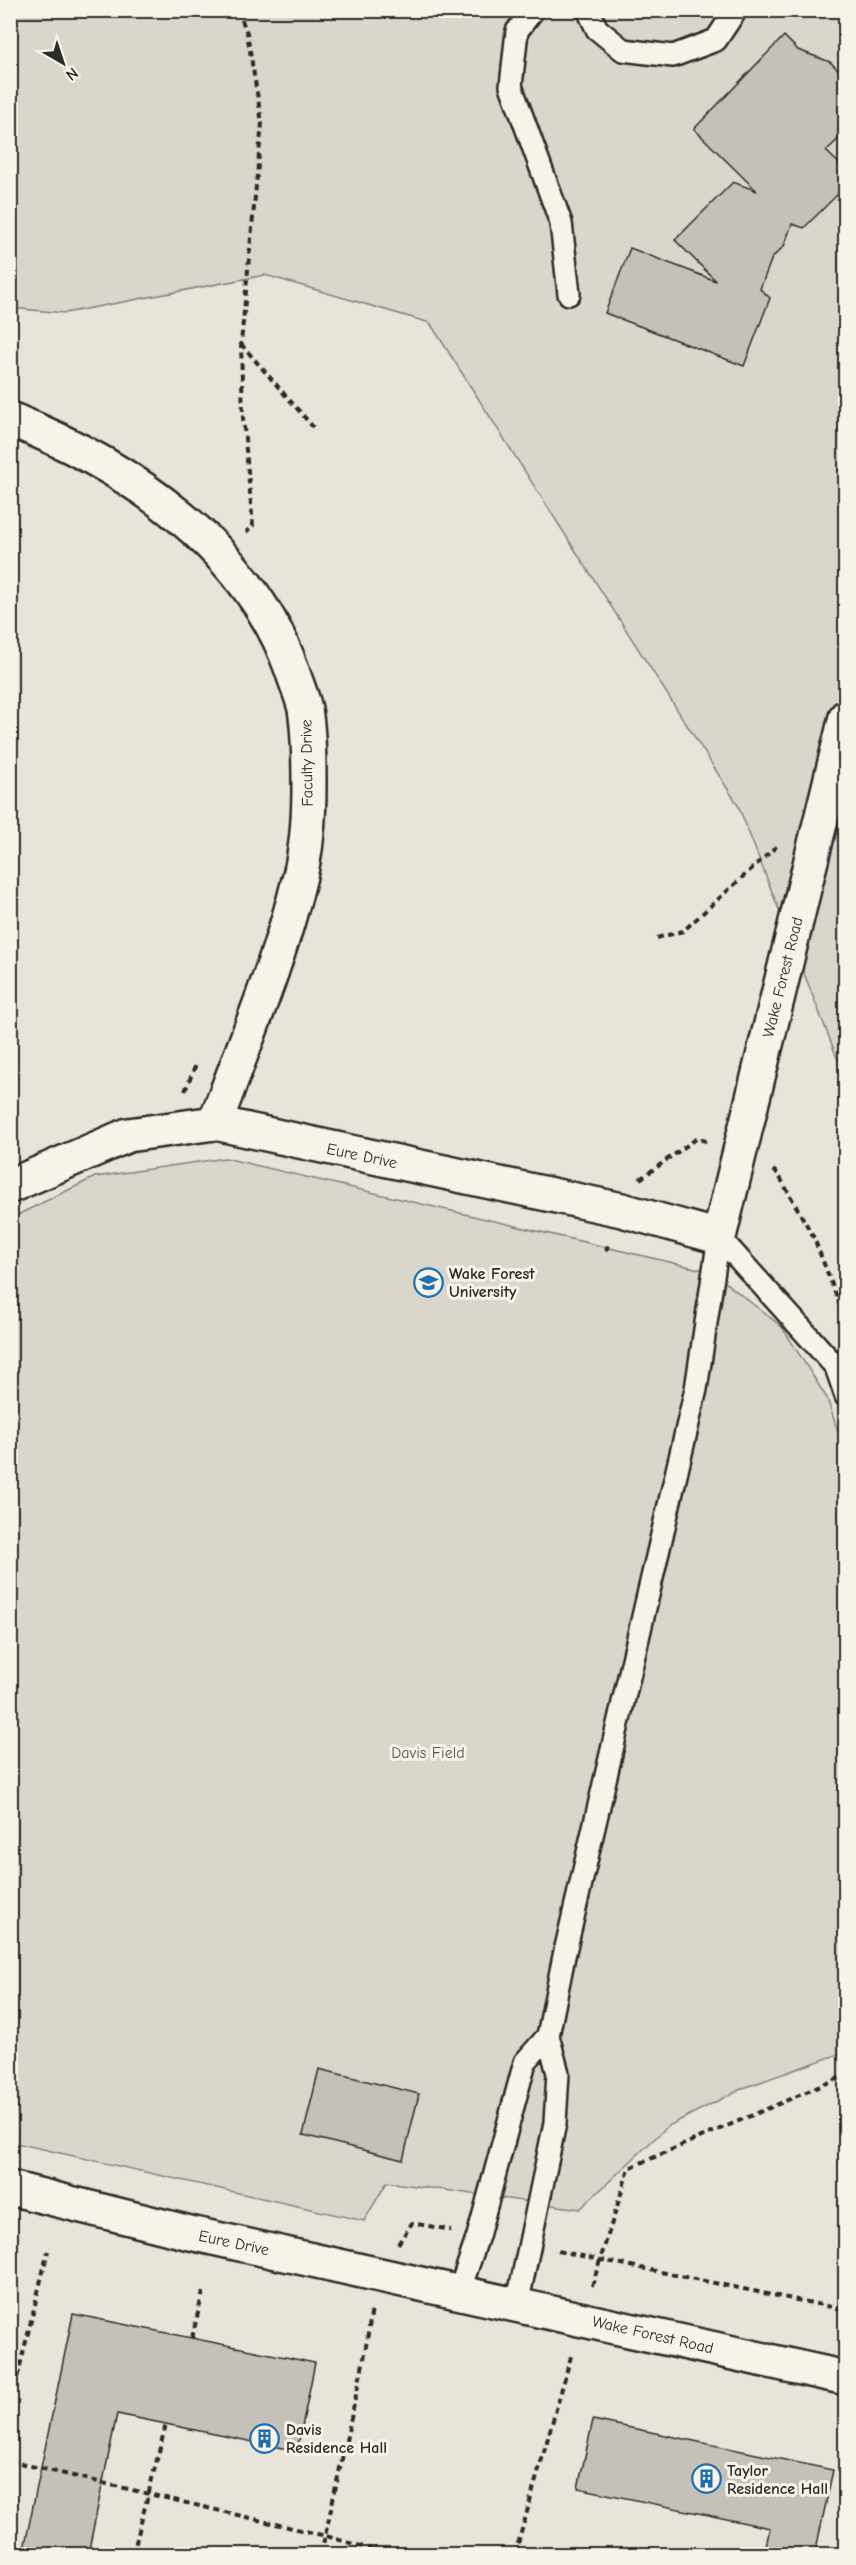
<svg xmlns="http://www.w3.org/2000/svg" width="856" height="2565" viewBox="0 0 856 2565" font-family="'Comic Neue',sans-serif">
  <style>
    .built { fill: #e8e4da }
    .green { fill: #dad6cc; stroke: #82807c; stroke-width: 1.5 }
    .building { fill: #c4c1b9; stroke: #2b2b2b; stroke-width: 1.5 }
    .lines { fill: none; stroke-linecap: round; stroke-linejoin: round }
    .lane-casing { stroke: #2b2b2b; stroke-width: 26 }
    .street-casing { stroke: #2b2b2b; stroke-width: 38 }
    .path { stroke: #2b2b2b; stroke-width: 4; stroke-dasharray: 6 4.5; stroke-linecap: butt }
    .lane { stroke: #f7f3e8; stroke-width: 21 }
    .street { stroke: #f7f3e8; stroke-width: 33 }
    .labels { text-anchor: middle; stroke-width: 6; stroke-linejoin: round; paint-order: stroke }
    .street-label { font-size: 16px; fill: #2b2b2b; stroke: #f7f3e8 }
    .poi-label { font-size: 16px; font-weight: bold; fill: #2b2b2b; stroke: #f7f3e8; text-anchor: start }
    .park-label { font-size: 16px; fill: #575653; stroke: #f7f3e8 }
  </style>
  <rect width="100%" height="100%" fill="#f7f3e8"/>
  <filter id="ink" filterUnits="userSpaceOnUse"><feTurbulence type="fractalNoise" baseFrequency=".0167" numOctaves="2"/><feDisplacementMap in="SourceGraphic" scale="12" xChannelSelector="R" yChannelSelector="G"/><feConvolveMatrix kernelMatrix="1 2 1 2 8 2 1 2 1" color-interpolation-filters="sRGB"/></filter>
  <g filter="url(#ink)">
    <rect class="built" x="11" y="11" width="834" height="2543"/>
    <g class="green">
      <path d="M10 11H845V1078L738 805 430 323 265 275 65 313 11 308Z"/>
      <path d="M225 1158 712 1272 782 1327 827 1398 845 1453V2052L743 2088 668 2126 580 2209 387 2182 364 2221 11 2142V1218L95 1177Z"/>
    </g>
    <g class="building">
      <path d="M784 36 798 50 830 62 846 77V132L826 151 846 170V186L804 228 792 224 784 246 772 258 760 289 770 298 744 366 605 313 630 248 716 281 675 240 733 182 757 191 694 129Z"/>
      <path d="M319 2069 419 2094 403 2160 303 2135Z"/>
      <path d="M73 2314 315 2363 297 2451 117 2414 88 2554H23Z"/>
      <path d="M593 2420 833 2470 815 2554H764L770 2528 578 2488Z"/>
    </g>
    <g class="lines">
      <defs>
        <g id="lane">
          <path d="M533 10 517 31 511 86 561 223 569 294"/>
          <path d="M588 10 597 29 623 50 673 56 716 40 736 10"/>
          <path d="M719 1237 836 1367 846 1396"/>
          <path d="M459 2292 478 2236 525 2062 548 2036"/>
          <path d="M517 2305 555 2123 558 2073 548 2036 564 1956 696 1389 719 1237"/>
        </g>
        <g id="street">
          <path d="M10 419C128 466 249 547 292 670 296 683 302 696 305 709 309 734 309 760 309 786 309 815 307 847 300 876 280 960 245 1042 215 1123"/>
          <path d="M10 1186 128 1135 215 1123 622 1210 719 1237 846 717"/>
          <path d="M10 2188 190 2233 846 2378"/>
        </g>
      </defs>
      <use href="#lane" class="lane-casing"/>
      <use href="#street" class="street-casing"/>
      <g class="path">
        <path d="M238 10 247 33 262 123 241 343 243 417 253 526 246 532"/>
        <path d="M241 344 313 427"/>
        <path d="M10 706 17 707"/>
        <path d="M657 938 683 931 777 846"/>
        <path d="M185 1091 197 1062"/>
        <path d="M773 1170 778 1174 814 1238 846 1321"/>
        <path d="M640 1179 696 1139 707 1141"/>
        <path d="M606 1251 609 1242"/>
        <path d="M398 2244 412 2223 451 2230"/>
        <path d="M558 2251 846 2310"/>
        <path d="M592 2286 629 2168 846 2075"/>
        <path d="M192 2338 203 2292"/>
        <path d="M10 2407 48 2251"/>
        <path d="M10 2461 326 2536 388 2554"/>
        <path d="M133 2554 166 2424"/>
        <path d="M321 2554 364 2359 372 2308"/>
        <path d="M515 2554 572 2353"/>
        <path d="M674 2554 676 2546"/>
      </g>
      <use href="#lane" class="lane"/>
      <use href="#street" class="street"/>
    </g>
  </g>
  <defs>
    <symbol id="university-ring" viewBox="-11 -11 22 22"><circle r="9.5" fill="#f7f3e8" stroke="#1f6fb2" stroke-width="1.5"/><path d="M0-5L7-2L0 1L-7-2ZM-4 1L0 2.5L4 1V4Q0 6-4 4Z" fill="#1f6fb2"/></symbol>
    <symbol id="building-ring" viewBox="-11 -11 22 22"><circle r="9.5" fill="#f7f3e8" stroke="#1f6fb2" stroke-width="1.5"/><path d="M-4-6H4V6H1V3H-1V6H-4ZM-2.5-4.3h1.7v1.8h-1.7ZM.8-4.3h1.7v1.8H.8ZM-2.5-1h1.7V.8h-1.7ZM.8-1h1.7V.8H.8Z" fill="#1f6fb2"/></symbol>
  </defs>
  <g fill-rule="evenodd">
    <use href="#university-ring" x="412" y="1266" width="33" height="33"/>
    <use href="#building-ring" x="248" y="2422" width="33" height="33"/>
    <use href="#building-ring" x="690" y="2462" width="33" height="33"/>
  </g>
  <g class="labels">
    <g class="street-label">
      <text transform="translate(306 763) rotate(-91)" y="6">Faculty Drive</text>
      <text transform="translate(782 977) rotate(-76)" y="6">Wake Forest Road</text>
      <text transform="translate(362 1155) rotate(12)" y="6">Eure Drive</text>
      <text transform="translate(234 2242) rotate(12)" y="6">Eure Drive</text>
      <text transform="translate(653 2334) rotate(13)" y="6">Wake Forest Road</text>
    </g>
    <g class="poi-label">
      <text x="449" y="1279">Wake Forest<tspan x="449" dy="18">University</tspan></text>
      <text x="286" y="2435">Davis<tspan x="286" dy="18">Residence Hall</tspan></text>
      <text x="727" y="2476">Taylor<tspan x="727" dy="18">Residence Hall</tspan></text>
    </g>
    <g class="park-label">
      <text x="428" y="1758">Davis Field</text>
    </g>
  </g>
  <rect width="856" height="2565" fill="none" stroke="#f7f3e8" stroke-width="36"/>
  <rect x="18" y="18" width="820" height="2529" fill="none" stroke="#2b2b2b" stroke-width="2" filter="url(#ink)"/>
  <g transform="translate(63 63) rotate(141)" stroke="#f7f3e8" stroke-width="4.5" paint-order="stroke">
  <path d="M0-4.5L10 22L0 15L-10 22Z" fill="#2b2b2b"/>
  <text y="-9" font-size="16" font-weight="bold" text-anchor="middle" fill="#2b2b2b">N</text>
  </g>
</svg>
